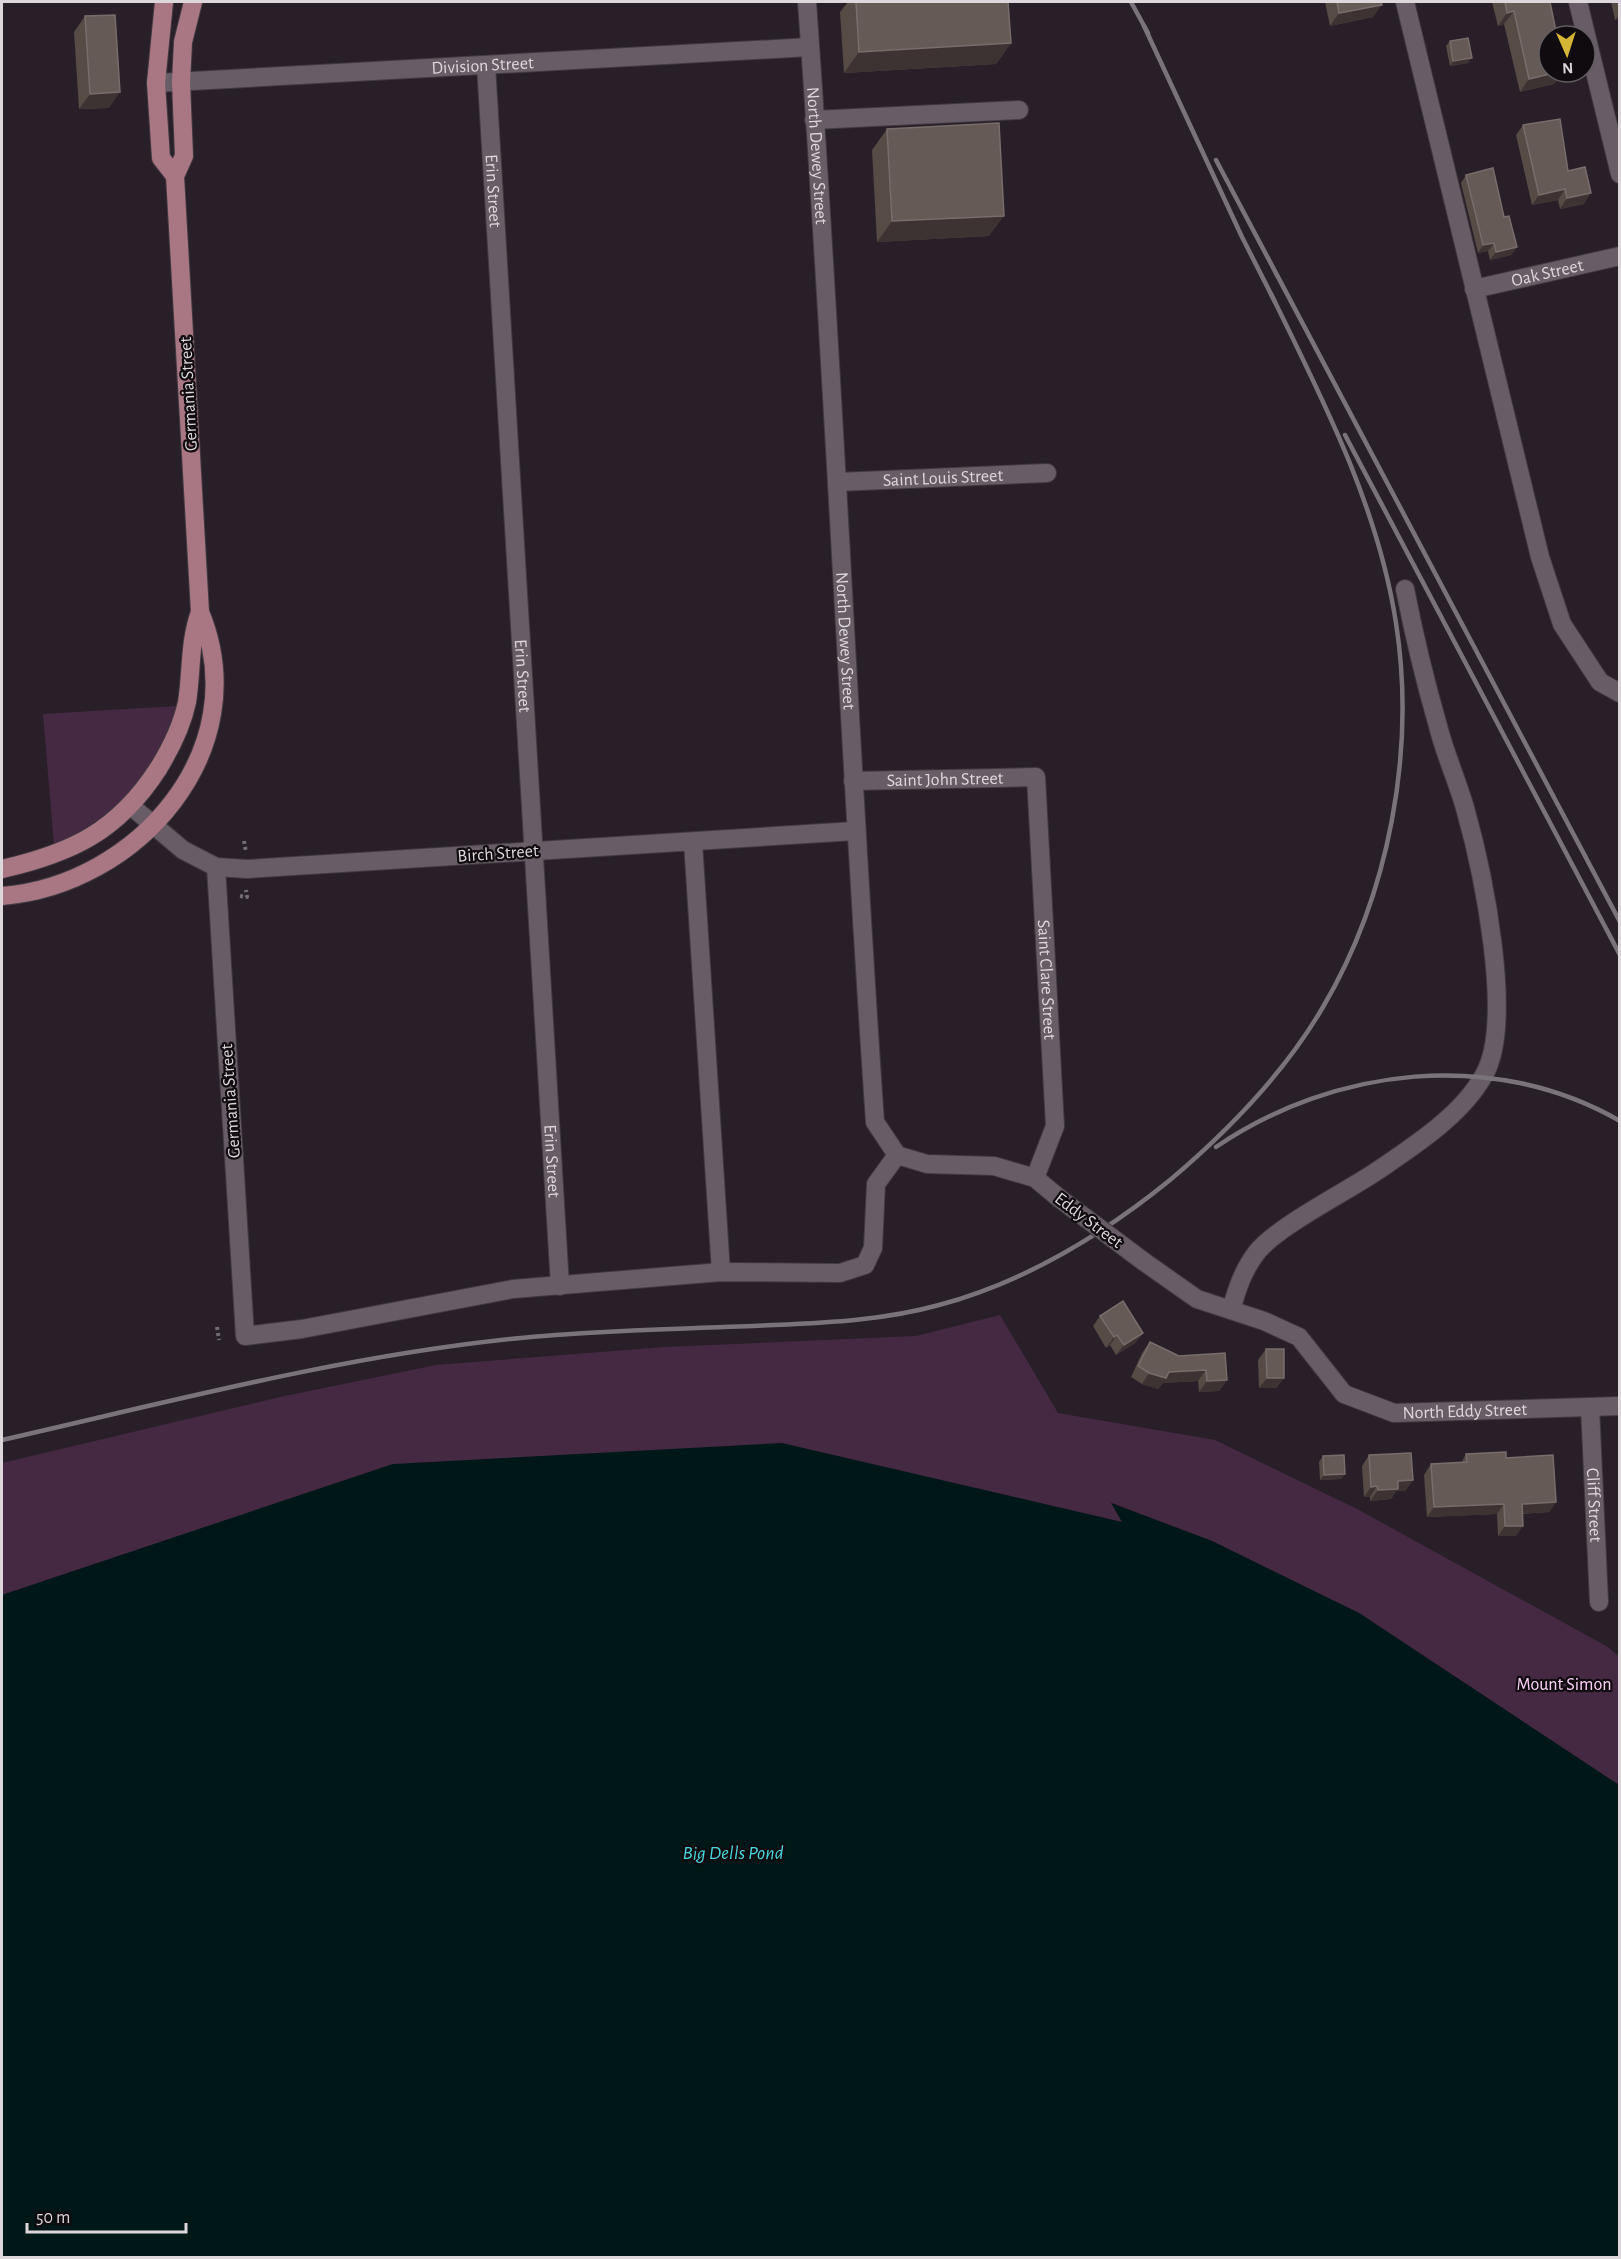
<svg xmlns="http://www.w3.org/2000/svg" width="1621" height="2259" viewBox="0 0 1621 2259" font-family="'Alegreya Sans',sans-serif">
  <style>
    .green { fill: #452943 }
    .water { fill: #001718 }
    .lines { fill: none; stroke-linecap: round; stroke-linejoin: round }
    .minor-casing { stroke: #423a41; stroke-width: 20 }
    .major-casing { stroke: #423a41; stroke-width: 20 }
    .path { stroke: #746c74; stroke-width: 4; stroke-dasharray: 3 3; stroke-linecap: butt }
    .minor { stroke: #685d67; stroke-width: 18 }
    .major { stroke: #a97783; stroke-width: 18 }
    .rail { stroke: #7b737a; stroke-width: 4.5 }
    .minor-bridge-casing { stroke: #423a41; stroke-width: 20; stroke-linecap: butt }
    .minor-bridge { stroke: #685d67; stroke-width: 18 }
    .wall { fill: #574b46 }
    .shaded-wall { fill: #3e3333 }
    .building { fill: #655a56; stroke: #786d6b; stroke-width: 1.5 }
    .labels { text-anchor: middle; stroke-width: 4.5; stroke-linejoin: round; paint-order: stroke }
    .street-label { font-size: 18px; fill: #ddd7dc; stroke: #0f0b0e }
    .park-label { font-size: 18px; fill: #fdd2f9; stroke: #0f0b0e }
    .water-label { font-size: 20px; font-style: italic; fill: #48d6dd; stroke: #0f0b0e }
  </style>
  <rect width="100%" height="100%" fill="#281f28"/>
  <g class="green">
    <path d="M177 706C157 773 117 816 54 845L43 714Z"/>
    <path d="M1000 1315 1058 1413 1215 1440 1357 1509 1608 1647 1619 1657V1785L1359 1613 1212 1541 1112 1503 1122 1522 393 1464 2 1595V1463L280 1397 436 1365 665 1347 916 1336Z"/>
  </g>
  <path class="water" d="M782 1443 1122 1522 1111 1503 1212 1541 1359 1613 1619 1785V2257H2V1595L393 1464Z"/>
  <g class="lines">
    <defs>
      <g id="minor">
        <path id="s1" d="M807 2C834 375 849 748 875 1122L897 1155"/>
        <path d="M1405 2 1540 557 1562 624 1600 682 1620 693"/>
        <path d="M1578 2 1620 174"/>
        <path id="s2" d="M486 65 560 1286"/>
        <path id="s3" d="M156 83 810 47"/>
        <path d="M814 120 1019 110"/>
        <path id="s4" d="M1474 289 1620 256"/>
        <path id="s5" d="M838 482 1047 473"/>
        <path id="s6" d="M853 781 1036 777 1055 1126 1035 1178"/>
        <path d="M131 806 183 850 216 867 247 869 855 831"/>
        <path d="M693 842 721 1272"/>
        <path d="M216 867 245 1336 302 1329 513 1289 721 1272 840 1273 865 1265 873 1248 876 1184 897 1155"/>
        <path d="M897 1155 927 1164 994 1166 1035 1178 1059 1198"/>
        <path id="s7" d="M1143 1261 1197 1299 1264 1321 1299 1337 1344 1394 1394 1413 1620 1406"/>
        <path d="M1231 1310C1237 1289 1243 1270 1257 1252 1278 1226 1346 1192 1377 1171 1414 1146 1462 1115 1484 1075 1515 1021 1482 868 1465 808 1457 780 1445 754 1438 726 1425 681 1414 635 1405 589"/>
        <path id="s8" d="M1590 1407 1599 1602"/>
      </g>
      <g id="major">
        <path d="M164 2 156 83 161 158 175 176"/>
        <path d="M2 869C72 853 118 831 158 769 171 748 182 726 187 702 192 671 189 642 200 612"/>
        <path d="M2 896C138 885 257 749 200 612L175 176 184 156 181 82 183 42 193 2"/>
      </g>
    </defs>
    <use href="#minor" class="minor-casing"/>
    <use href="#major" class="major-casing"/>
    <g class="path">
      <path d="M244 841 246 852"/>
      <path d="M240 896 247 897 246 890"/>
      <path d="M217 1327 219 1340"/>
    </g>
    <use href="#minor" class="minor"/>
    <use href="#major" class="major"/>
    <g class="rail">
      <path d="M1131 2 1148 33"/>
      <path d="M1144 26 1242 237 1275 302"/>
      <path d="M1216 160 1620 922"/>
      <path d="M1345 435 1620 955"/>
      <path d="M1216 1147C1334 1067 1493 1048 1620 1121"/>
      <path d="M2 1440C169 1402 338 1357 510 1339 591 1331 672 1329 753 1326 815 1323 878 1322 939 1305 1025 1282 1101 1236 1170 1180 1229 1130 1284 1074 1323 1007 1389 895 1416 751 1396 623 1378 506 1323 400 1271 294"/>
    </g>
    <defs>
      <path id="minor-bridge" d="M1059 1198 1143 1261"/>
    </defs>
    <use href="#minor-bridge" class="minor-bridge-casing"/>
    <use href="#minor-bridge" class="minor-bridge"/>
  </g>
  <g class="wall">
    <path d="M848 2H1008L1011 43 996 64 844 73 840 12Z"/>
    <path d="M1325 2H1381L1373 17 1330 26Z"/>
    <path d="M1492 2H1550L1549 72H1563L1554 84 1520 92 1504 24 1498 26Z"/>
    <path d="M1611 2H1620V19L1615 20Z"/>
    <path d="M85 16 109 108 79 109 74 32Z"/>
    <path d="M1450 41 1468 63 1450 66 1446 46Z"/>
    <path d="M1523 125 1568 171 1584 204 1560 209 1558 200 1532 205 1516 135Z"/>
    <path d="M887 129 989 236 877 242 872 150Z"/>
    <path d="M1466 175 1504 217 1517 247 1511 255 1490 260 1488 251 1478 253 1461 183Z"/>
    <path d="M1100 1316 1143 1333 1135 1343 1116 1355 1110 1345 1106 1348 1093 1326Z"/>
    <path d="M1150 1342 1227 1380 1219 1391 1199 1392 1198 1381 1163 1383 1158 1389 1142 1384 1131 1377 1142 1353Z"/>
    <path d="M1266 1349 1284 1378 1276 1388H1259L1258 1360Z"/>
    <path d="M1466 1454 1506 1458 1556 1502 1549 1512 1522 1514 1516 1536H1498L1497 1514 1427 1517 1424 1475 1431 1464 1461 1463Z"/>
    <path d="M1369 1455 1413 1480 1405 1491H1396L1391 1499 1370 1501V1497H1364L1362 1466Z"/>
    <path d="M1323 1456 1345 1474 1341 1479 1320 1480 1319 1462Z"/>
  </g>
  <g class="shaded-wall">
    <path d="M1382 5 1373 17 1330 26 1339 13Z"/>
    <path d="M1514 11 1504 24 1498 26 1507 13Z"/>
    <path d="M1620 14V19L1615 20Z"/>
    <path d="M1011 43 996 64 844 73 859 52Z"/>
    <path d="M1472 58 1468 63 1450 66 1453 61Z"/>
    <path d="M1558 72H1563L1554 84 1520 92 1529 79Z"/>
    <path d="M120 92 109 108 79 109 90 94Z"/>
    <path d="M1565 189 1558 200 1532 205 1539 195Z"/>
    <path d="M1591 193 1584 204 1560 209 1567 198Z"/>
    <path d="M1004 216 989 236 877 242 892 221Z"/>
    <path d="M1494 243 1488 251 1478 253 1483 245Z"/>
    <path d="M1517 247 1511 255 1490 260 1496 252Z"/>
    <path d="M1143 1333 1135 1343 1116 1355 1124 1345Z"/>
    <path d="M1117 1335 1110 1345 1106 1348 1114 1337Z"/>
    <path d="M1206 1370 1198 1381 1163 1383 1158 1389 1142 1384 1149 1373Z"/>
    <path d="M1267 1378H1284L1276 1388H1259Z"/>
    <path d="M1227 1380 1219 1391 1199 1392 1207 1381Z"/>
    <path d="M1345 1474 1341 1479 1320 1480 1324 1475Z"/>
    <path d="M1413 1480 1405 1491H1396L1391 1499 1370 1501 1378 1490 1398 1481Z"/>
    <path d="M1377 1486 1370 1497H1364L1371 1487Z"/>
    <path d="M1556 1502 1549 1512 1515 1514 1522 1504Z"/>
    <path d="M1504 1504 1497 1514 1427 1517 1434 1507Z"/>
    <path d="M1505 1526H1523L1516 1536H1498Z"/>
  </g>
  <g class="building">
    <path d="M856 2H1008L1011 43 859 52Z"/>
    <path d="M1337 2H1381L1382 5 1339 13Z"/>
    <path d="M1505 2H1550L1557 36H1549V72H1558L1529 79 1514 11 1507 13Z"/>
    <path d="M115 15 120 92 90 94 85 16Z"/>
    <path d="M1468 38 1472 58 1453 61 1450 41Z"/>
    <path d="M1560 119 1568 171 1585 167 1591 193 1567 198 1565 189 1539 195 1523 125Z"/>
    <path d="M999 123 1004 216 892 221 887 129Z"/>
    <path d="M1493 168 1504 217 1509 216 1517 247 1496 252 1494 243 1483 245 1466 175Z"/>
    <path d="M1123 1301 1143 1333 1124 1345 1117 1335 1114 1337 1100 1316Z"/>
    <path d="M1150 1342 1179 1356 1225 1353 1227 1380 1207 1381 1206 1370 1169 1372 1166 1378 1149 1373 1138 1366Z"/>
    <path d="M1266 1349H1284V1378H1267Z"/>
    <path d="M1506 1452V1458L1553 1455 1556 1502 1522 1504 1523 1526H1505L1504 1504 1434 1507 1431 1464 1467 1462 1466 1454Z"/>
    <path d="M1411 1453 1413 1480 1398 1481V1489L1378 1490 1377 1486 1371 1487 1369 1455Z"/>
    <path d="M1344 1455 1345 1474 1324 1475 1323 1456Z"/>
  </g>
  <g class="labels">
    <g class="street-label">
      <text dy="6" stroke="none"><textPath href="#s3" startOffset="327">Division Street</textPath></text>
      <text dy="6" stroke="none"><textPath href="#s1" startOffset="154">North Dewey Street</textPath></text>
      <text dy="6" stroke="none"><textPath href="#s2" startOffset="126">Erin Street</textPath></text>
      <text dy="6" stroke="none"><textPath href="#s4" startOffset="75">Oak Street</textPath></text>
      <text transform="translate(188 394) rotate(-93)" y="6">Germania Street</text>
      <text dy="6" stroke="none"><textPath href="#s5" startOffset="105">Saint Louis Street</textPath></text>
      <text dy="6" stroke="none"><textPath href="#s1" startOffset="640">North Dewey Street</textPath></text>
      <text dy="6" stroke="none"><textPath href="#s2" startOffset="612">Erin Street</textPath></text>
      <text dy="6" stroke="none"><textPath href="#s6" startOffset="92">Saint John Street</textPath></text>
      <text transform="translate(498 853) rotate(-4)" y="6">Birch Street</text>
      <text dy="6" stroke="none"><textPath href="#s6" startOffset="386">Saint Clare Street</textPath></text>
      <text transform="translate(230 1101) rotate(-94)" y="6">Germania Street</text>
      <text dy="6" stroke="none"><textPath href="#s2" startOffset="1098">Erin Street</textPath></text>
      <text transform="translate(1089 1220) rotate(37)" y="6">Eddy Street</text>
      <text dy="6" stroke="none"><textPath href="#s7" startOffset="372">North Eddy Street</textPath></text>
      <text dy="6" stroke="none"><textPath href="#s8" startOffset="98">Cliff Street</textPath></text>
    </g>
    <g class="park-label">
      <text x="1564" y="1690">Mount Simon</text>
    </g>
    <g class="water-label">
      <text x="733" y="1859">Big Dells Pond</text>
    </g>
  </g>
  <rect width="1621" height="2259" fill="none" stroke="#ddd7dc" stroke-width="6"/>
  <g transform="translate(1567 54) rotate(177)"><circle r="28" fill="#0f0b0e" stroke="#615d60" stroke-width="1.5"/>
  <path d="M0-4.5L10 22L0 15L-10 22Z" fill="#d5b535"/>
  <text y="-9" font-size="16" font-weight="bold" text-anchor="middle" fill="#ddd7dc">N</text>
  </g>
  <path d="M27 2223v9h159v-9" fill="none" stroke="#ddd7dc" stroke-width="3"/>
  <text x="36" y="2223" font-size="18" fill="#ddd7dc" stroke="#0f0b0e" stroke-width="4.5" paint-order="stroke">50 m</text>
</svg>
